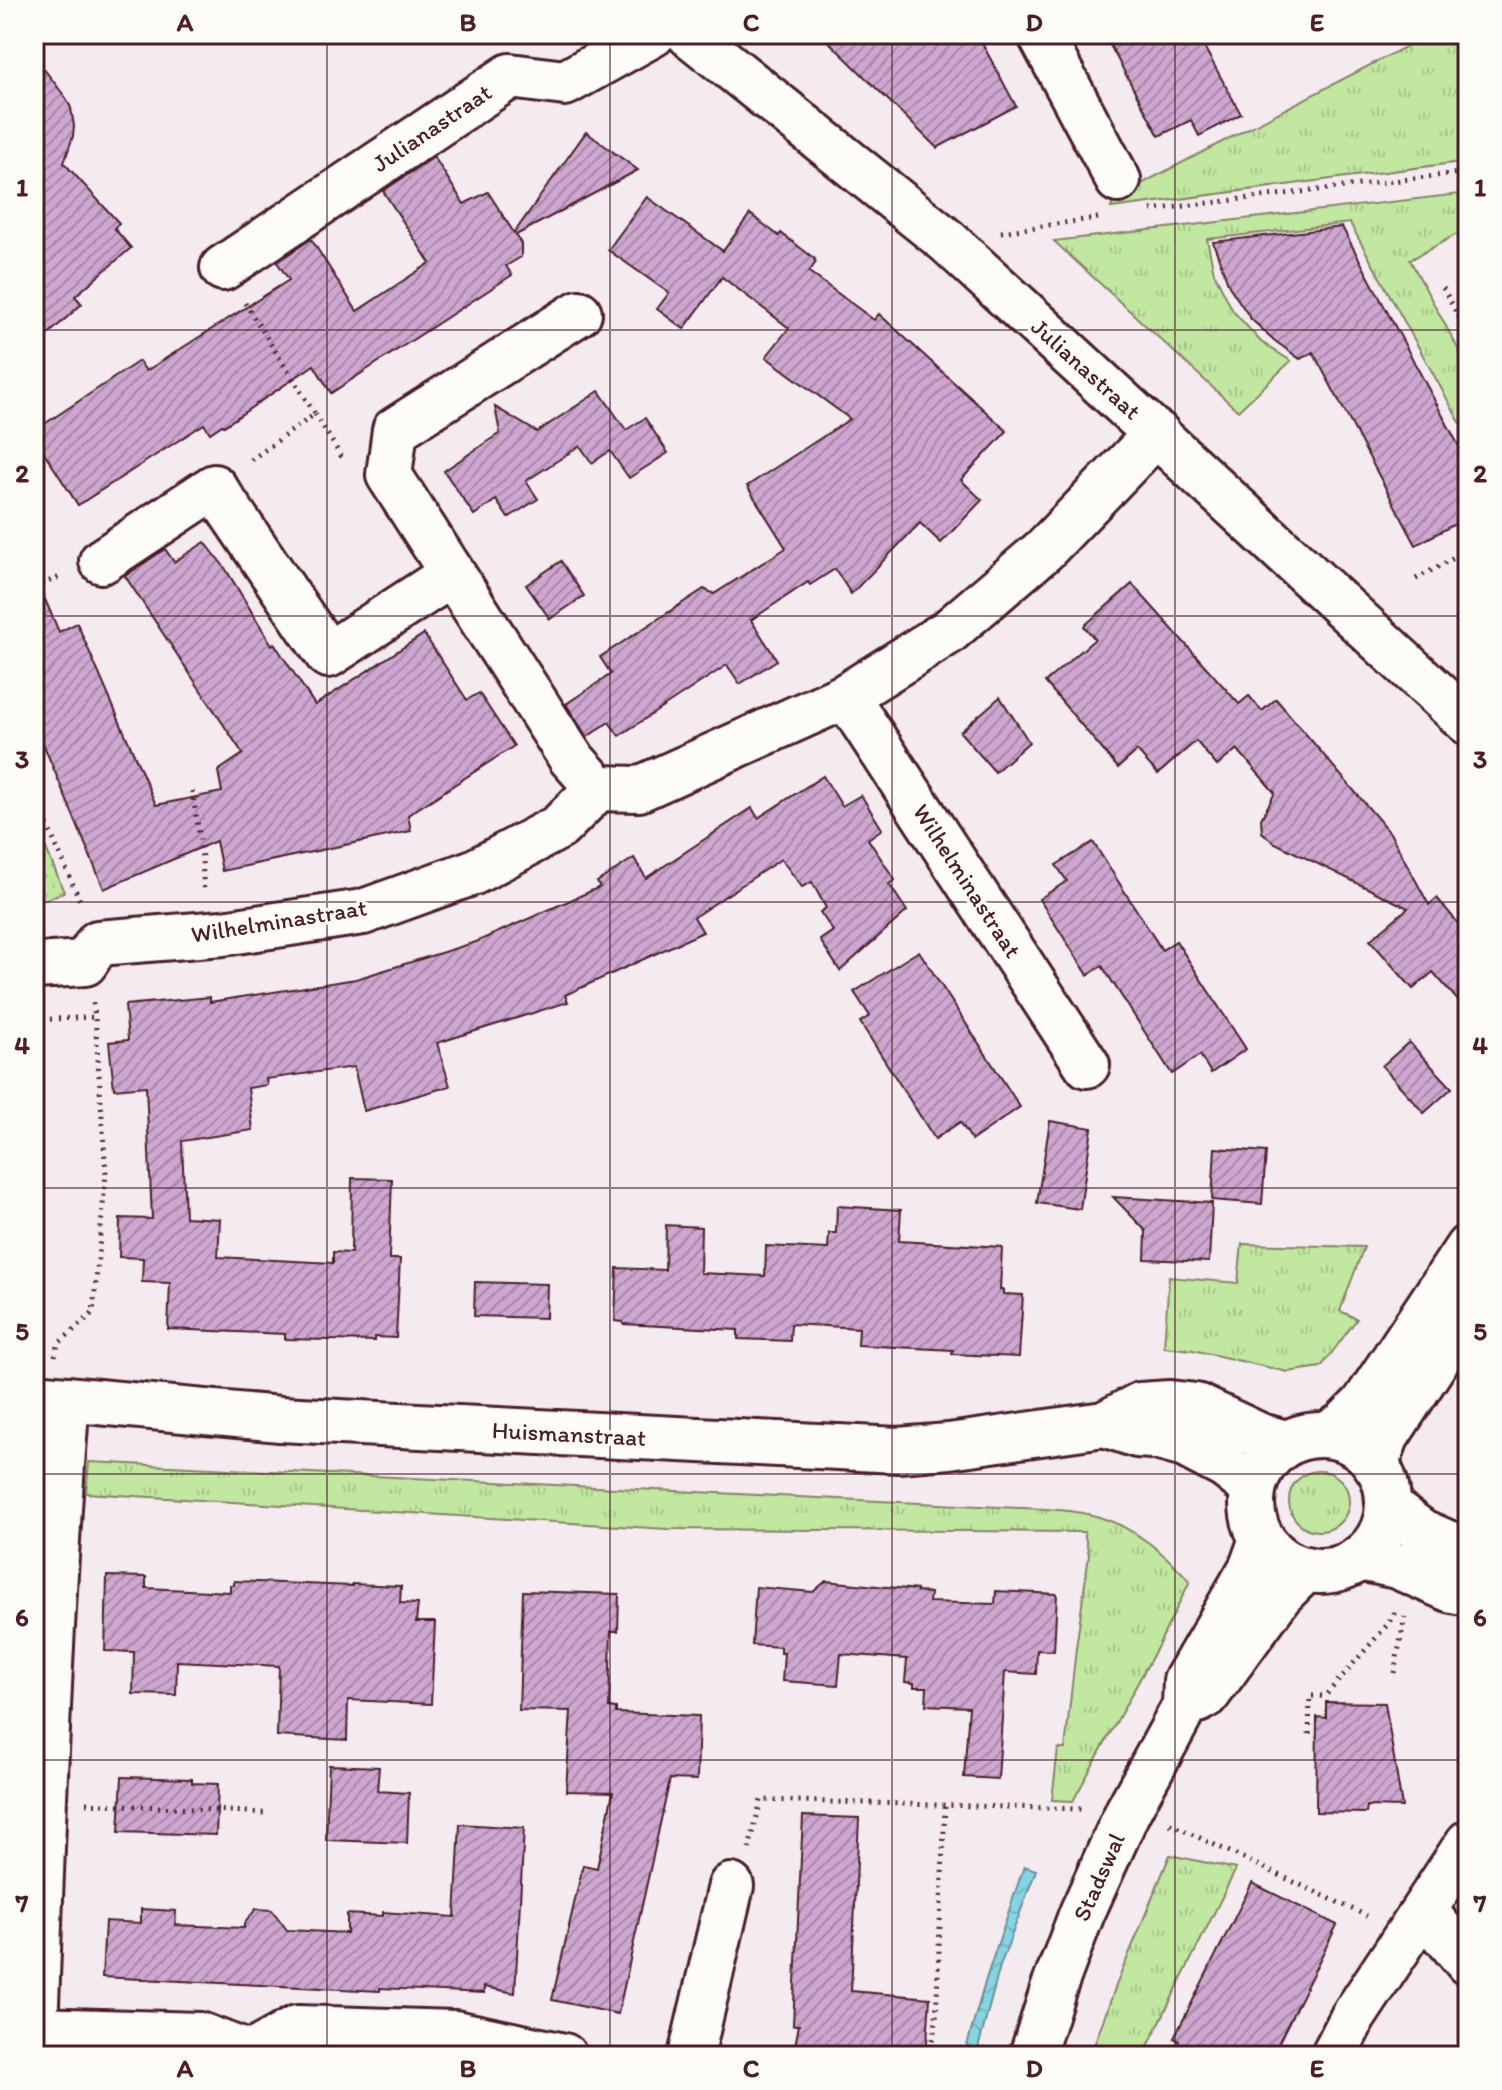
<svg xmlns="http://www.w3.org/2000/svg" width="1502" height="2090" viewBox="0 0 1502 2090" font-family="Itim,sans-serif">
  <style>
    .grass { fill: url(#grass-tufts); stroke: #868366; stroke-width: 2 }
    .park { fill: url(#park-dots); stroke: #868366; stroke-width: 2 }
    .water { fill: url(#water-waves); stroke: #6d8c99; stroke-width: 2 }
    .building { fill: url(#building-hatch); stroke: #4a1f2b; stroke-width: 2 }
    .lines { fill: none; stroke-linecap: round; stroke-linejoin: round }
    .street-casing { stroke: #4a1f2b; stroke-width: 50 }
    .secondary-casing { stroke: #4a1f2b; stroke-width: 50 }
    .path { stroke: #4a1f2b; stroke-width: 5; stroke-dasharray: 2 6; stroke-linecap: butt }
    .street { stroke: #fdfcf7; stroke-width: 44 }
    .secondary { stroke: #fdfcf7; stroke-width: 44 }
    .grid { fill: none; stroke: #4a1f2b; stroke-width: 2; stroke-opacity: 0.55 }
    .labels { text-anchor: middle; stroke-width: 7; stroke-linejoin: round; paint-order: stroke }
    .street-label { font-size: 24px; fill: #4a1f2b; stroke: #fdfcf7 }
    .neatline { fill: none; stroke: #4a1f2b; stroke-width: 3 }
    .grid-label { font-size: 26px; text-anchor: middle; font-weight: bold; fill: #4a1f2b }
  </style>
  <defs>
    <pattern id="grass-tufts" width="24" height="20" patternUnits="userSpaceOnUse" patternTransform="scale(2)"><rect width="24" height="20" fill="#c2e7a1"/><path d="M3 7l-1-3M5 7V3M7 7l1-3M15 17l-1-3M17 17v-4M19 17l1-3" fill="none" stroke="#a8c68b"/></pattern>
    <pattern id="park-dots" width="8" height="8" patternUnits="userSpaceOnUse" patternTransform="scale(2)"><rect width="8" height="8" fill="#c2e7a1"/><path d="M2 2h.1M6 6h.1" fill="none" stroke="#a8c68b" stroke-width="1.8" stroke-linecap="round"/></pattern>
    <pattern id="water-waves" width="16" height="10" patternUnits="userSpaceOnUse" patternTransform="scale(2)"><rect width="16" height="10" fill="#85d4e2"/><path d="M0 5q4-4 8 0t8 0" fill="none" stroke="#74b6c2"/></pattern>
    <pattern id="building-hatch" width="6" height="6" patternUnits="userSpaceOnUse" patternTransform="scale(2)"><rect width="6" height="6" fill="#cda7cf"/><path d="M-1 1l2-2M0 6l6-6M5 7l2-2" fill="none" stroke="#a887a8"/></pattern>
  </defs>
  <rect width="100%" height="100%" fill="#f3ebef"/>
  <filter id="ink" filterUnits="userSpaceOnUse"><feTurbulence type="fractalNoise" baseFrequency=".0125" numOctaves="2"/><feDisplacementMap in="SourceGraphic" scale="16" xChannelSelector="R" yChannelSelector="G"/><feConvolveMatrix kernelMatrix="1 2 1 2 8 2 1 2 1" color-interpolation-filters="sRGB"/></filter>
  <g filter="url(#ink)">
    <g class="grass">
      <path d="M1430 34H1468V161L1111 208 1114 198Z"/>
      <path d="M1468 193V228L1410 260 1468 367V437L1350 223 1207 239 1214 273 1233 311 1261 342 1291 361 1238 411 1054 241Z"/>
      <path d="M1242 1244 1364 1247 1340 1311 1357 1319 1321 1367 1288 1372 1193 1350 1164 1347 1169 1277 1238 1283Z"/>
      <path d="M89 1462 1000 1507C1032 1509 1068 1508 1099 1517 1136 1528 1165 1554 1190 1581L1158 1646 1073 1801 1052 1800 1058 1749H1065L1076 1648 1089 1555 1084 1532 667 1529 86 1493Z"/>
      <circle cx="1319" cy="1501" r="30"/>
      <path d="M1170 1855 1236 1869 1143 2056H1090L1117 1983Z"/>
    </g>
    <path class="park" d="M34 819 64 892 34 904Z"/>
    <path class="water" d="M1024 1866 1036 1870 1000 1966 976 2056H964L986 1979Z"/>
    <g class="building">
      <path d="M821 34H977L1016 106 937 148Z"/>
      <path d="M1104 34H1197L1241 114 1199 136 1191 120 1159 136Z"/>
      <path d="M34 56 66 98 71 108 74 126 73 136 64 163 119 223 114 228 131 248 75 296 82 304 34 347Z"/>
      <path d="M586 132 638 170 516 235 521 244V257L506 266 512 275 331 393 314 365 224 426 222 425 210 433 204 424 78 505 34 437V431L139 361 146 371 289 280 277 262 311 239 357 311 430 263 383 191 434 157 464 204 488 192 514 233Z"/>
      <path d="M647 197 723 251 750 214 779 236 781 233 815 259 814 260 816 262 809 272 874 320 879 314 1007 431 961 480 982 500 941 543 920 523 851 594 835 569 810 585 808 582 751 620 777 660 740 684 727 665 619 736 609 722 587 737 566 704 611 674 600 657 704 589 714 594 786 548 747 486 850 419 766 357 789 328 722 277 684 329 657 309 669 293 608 250Z"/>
      <path d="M1342 227 1468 463V517L1416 545 1313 352 1300 359 1275 341 1251 319 1229 286 1213 242Z"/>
      <path d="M599 391 626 430 645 418 668 453 629 478 610 451 592 463 580 446 526 481 538 499 508 518 496 500 474 515 444 471 500 433 495 407 537 432Z"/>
      <path d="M205 542 225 568 272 645 274 643 315 705 424 634 467 700 479 693 514 746 408 815 411 831 222 871 216 841 104 889 34 722V574L59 632 77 623 156 805 222 792 218 771 243 754 125 576 165 549 174 562Z"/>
      <path d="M561 561 584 596 550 619 526 585Z"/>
      <path d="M1132 584 1239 704 1249 696 1262 711 1276 699 1390 833 1429 905 1437 898 1468 935V1012L1433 972 1413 989 1370 940 1408 908 1273 842 1262 832 1261 819 1275 793 1237 749 1217 766 1196 741 1158 774 1137 751 1118 768 1045 682 1095 639 1084 626Z"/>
      <path d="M1000 697 1029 742 995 772 960 732Z"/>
      <path d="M823 776 842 806 861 795 882 829 868 839 895 880 889 884 907 911 840 971 820 940 833 931 820 912 826 908 812 882 802 887 781 859 694 917 703 932 565 995 568 1002 437 1043 450 1086 364 1111 354 1067 266 1079 267 1085 248 1088 253 1130 182 1141 185 1217 220 1219 218 1257 333 1263V1252L351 1253 352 1178 392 1179 389 1259H400L396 1338 374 1337V1341L285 1339V1334L168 1329 170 1283 142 1282 143 1258 119 1257 120 1218 152 1219 146 1086 114 1089 109 1042 128 1040 125 1005 210 997V1002L356 979 476 942 600 887 597 882 634 858 646 878 752 808 758 818Z"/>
      <path d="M1093 842 1162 950 1176 941 1246 1049 1211 1073 1200 1055 1172 1074 1102 966 1088 975 1039 899 1067 881 1056 865Z"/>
      <path d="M919 951 1020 1107 972 1140 960 1122 935 1139 860 1022 870 1016 854 992Z"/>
      <path d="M1409 1042 1452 1088 1424 1113 1382 1066Z"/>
      <path d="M1050 1121 1092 1128 1080 1209 1037 1203Z"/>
      <path d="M1215 1148 1266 1152 1262 1204 1212 1200Z"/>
      <path d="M1113 1197 1212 1203 1209 1262 1145 1259 1146 1231Z"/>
      <path d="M837 1206 901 1210 899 1241 1002 1247 1000 1290H1003V1294L1023 1295 1019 1357 952 1354 953 1350 858 1345 859 1328 791 1324 790 1341 738 1339V1330L623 1324V1322L615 1321 617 1268 665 1270 666 1225 701 1227 700 1273 765 1276 766 1246 828 1249 829 1233H836Z"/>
      <path d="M475 1282 547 1284 546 1318 474 1316Z"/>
      <path d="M107 1576 146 1577V1588L230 1592V1585H234V1581L352 1586V1584L401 1586 400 1603 418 1604 416 1622H435L431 1704 348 1700 347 1740 277 1736 279 1666 177 1661 176 1695 133 1694 134 1652 105 1651Z"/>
      <path d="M826 1581 917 1590V1592L930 1593 929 1602 995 1604 996 1591 1057 1594 1054 1651 1037 1650 1036 1674 1005 1672 998 1779 964 1777 969 1707 926 1705 927 1687H914V1683L905 1682 907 1659 841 1654 838 1685 782 1681 784 1653H780V1647L752 1645 756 1587 813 1592Z"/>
      <path d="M523 1591 619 1594 618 1631H611L609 1708H616V1713L699 1716 697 1780 670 1779 618 2014 552 2000 583 1865 597 1868 613 1792 566 1791 571 1711 519 1710Z"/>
      <path d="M1326 1702 1385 1703 1402 1807 1367 1806 1366 1813 1316 1812 1317 1717 1326 1718Z"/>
      <path d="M329 1765 379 1767 377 1791 409 1793 407 1843 326 1840Z"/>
      <path d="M122 1777 192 1779V1783L218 1784 216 1835 119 1832Z"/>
      <path d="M803 1816 859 1818 851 1991 930 1998 926 2056H793L799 2025H793Z"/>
      <path d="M460 1824 524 1828 515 1993 484 1987V1993L380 1988V1991L102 1977 105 1921 141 1923V1909L176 1911 175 1925 244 1928V1924L256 1909 272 1910 287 1930 347 1933V1914L383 1916V1912L455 1917Z"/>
      <path d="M1252 1883 1337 1925 1272 2056H1172L1179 2041 1174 2038Z"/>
    </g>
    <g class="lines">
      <defs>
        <g id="street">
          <path d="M689 34 947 241 1468 722"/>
          <path d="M1040 34 1118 180"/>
          <path d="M223 268 510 76 565 83 653 34"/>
          <path d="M579 313 395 430 389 475 571 758 598 788"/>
          <path d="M102 561 214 487 328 655 452 574"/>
          <path d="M846 696 1087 1065"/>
          <path d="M34 966 85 963 98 943 223 933 363 912 474 872 559 827 598 788 639 789 846 696 948 632 1044 550 1157 433"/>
          <path d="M1388 1507 1422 1532 1468 1552"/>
          <path d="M1360 1558 1397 1566 1452 1590 1468 1593"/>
          <path d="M1424 1910 1468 1963"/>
          <path d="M34 2030 200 2035 250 2054 297 2028 455 2033 564 2056"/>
          <path d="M35 2030C43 1820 50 1609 67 1399"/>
          <path d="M691 2056 731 1886"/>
          <path d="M1333 2056 1353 2017 1468 1843"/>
        </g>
        <g id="secondary">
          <path d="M34 1396 280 1419 898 1450 949 1446 1104 1424 1140 1405 1170 1403 1196 1406 1260 1436 1286 1443"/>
          <path d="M1104 1424 1137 1435 1152 1436 1185 1445 1225 1466 1253 1488"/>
          <circle cx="1320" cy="1503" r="68"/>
          <path d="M1327 1435 1344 1424 1364 1404 1468 1247"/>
          <path d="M1376 1465 1386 1437 1468 1312"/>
          <path d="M1198 1700 1207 1695 1280 1595 1306 1569"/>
          <path d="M1032 2056 1053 1990 1082 1913 1128 1811 1185 1706 1186 1681 1252 1567 1262 1539"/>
        </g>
      </defs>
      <use href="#street" class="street-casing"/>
      <use href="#secondary" class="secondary-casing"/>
      <g class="path">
        <path d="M1151 210 1468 172"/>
        <path d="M1001 232 1098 218"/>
        <path d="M1443 288 1468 334"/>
        <path d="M245 303 315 414 248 462"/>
        <path d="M315 414 341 456 346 458"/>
        <path d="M1416 579 1468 550"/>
        <path d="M34 587 63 576"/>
        <path d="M192 791 201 845 204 893"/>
        <path d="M34 795 82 905"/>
        <path d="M34 1020 95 1017"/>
        <path d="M55 1356 58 1344 93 1313 106 1173 95 1017 93 1003"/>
        <path d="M1394 1673 1405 1617"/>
        <path d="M1309 1734 1310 1696H1325L1388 1624 1395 1612"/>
        <path d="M86 1803 265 1813"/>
        <path d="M1170 1824 1367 1916"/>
        <path d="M749 1849 761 1800 1081 1809"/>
        <path d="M929 2056 936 2021 945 1804"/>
      </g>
      <use href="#street" class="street"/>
      <use href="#secondary" class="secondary"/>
    </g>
  </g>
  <path class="grid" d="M327 34V2056M610 34V2056M892 34V2056M1175 34V2056M34 330H1468M34 616H1468M34 902H1468M34 1188H1468M34 1474H1468M34 1760H1468"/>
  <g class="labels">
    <g class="street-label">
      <text transform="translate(432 128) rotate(-34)" y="8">Julianastraat</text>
      <text transform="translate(1086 369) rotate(42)" y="8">Julianastraat</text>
      <text transform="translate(967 881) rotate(57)" y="8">Wilhelminastraat</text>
      <text transform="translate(279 921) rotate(-9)" y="8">Wilhelminastraat</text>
      <text transform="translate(569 1434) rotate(3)" y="8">Huismanstraat</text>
      <text transform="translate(1099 1877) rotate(-66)" y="8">Stadswal</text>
    </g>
  </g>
  <rect width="1502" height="2090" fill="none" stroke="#fdfcf7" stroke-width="88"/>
  <rect x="44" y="44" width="1414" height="2002" class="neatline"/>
  <g class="grid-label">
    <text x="185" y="31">A</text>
    <text x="468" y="31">B</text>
    <text x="751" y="31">C</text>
    <text x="1034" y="31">D</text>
    <text x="1317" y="31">E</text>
    <text x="22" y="196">1</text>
    <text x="1480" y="196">1</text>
    <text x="22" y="482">2</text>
    <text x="1480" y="482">2</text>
    <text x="22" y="768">3</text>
    <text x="1480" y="768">3</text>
    <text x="22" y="1054">4</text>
    <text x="1480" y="1054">4</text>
    <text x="22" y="1340">5</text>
    <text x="1480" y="1340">5</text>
    <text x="22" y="1626">6</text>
    <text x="1480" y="1626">6</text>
    <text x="22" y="1912">7</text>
    <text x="1480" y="1912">7</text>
    <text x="185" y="2077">A</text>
    <text x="468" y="2077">B</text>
    <text x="751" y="2077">C</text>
    <text x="1034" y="2077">D</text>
    <text x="1317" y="2077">E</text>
  </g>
</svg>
